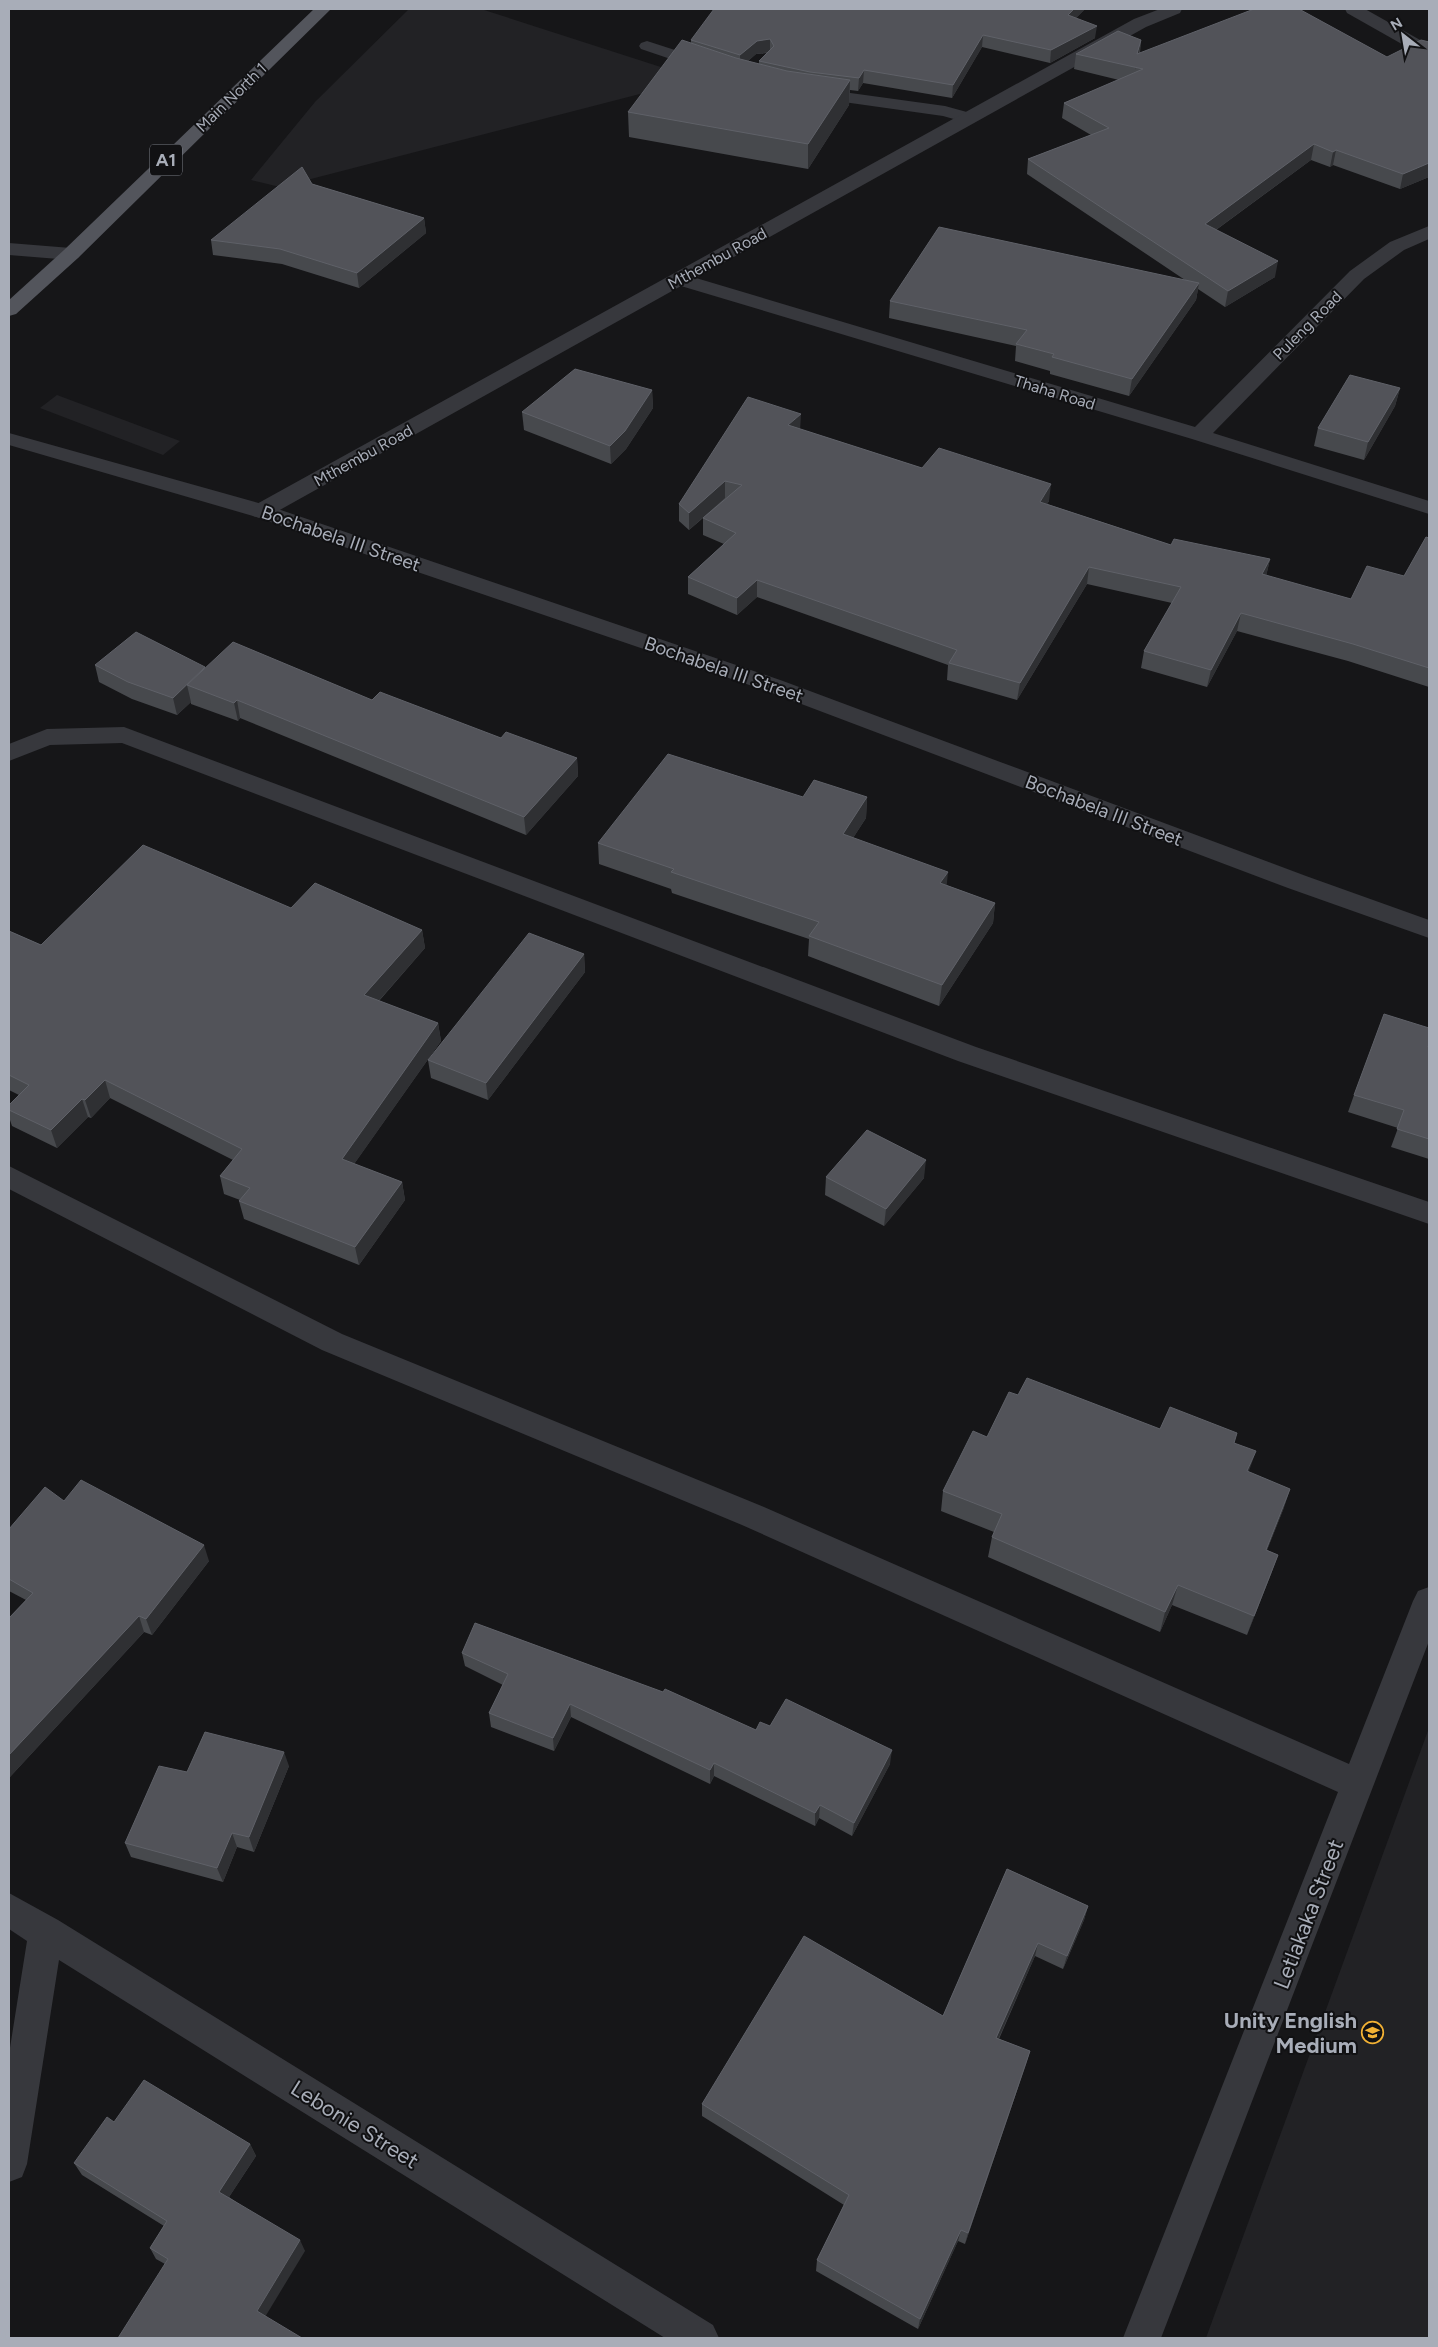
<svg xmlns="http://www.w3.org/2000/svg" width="1438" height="2347" viewBox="0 0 1438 2347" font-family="Figtree,sans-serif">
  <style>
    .built { fill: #222225 }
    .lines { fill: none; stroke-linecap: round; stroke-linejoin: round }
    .service { fill: #37383d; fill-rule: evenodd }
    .minor { fill: #37383d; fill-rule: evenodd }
    .tertiary { fill: #37383d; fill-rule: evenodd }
    .primary { fill: #53555c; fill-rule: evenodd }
    .wall { fill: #47494d; fill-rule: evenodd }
    .shaded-wall { fill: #2f3033 }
    .building { fill: #525359; stroke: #5f6168 }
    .labels { text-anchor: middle; stroke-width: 4; stroke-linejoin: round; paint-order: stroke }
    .far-street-label { font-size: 16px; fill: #a8adb8; stroke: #111113 }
    .shield { fill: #111113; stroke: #7b7e86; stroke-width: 1 }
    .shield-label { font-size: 18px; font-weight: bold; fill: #a8adb8 }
    .street-label { font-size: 19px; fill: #a8adb8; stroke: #111113 }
    .near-street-label { font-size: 22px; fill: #a8adb8; stroke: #111113 }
    .near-poi-label { font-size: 22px; font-weight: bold; fill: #a8adb8; stroke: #111113; text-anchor: end }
  </style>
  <rect width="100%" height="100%" fill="#161618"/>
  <g class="built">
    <path d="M409 9H481L698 79 280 187 251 180 315 102Z"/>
    <path d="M57 395 180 441 163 455 40 408Z"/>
    <path d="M1429 1728V2338H1206Z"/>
  </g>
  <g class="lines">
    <g class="service">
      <path d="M647 41 712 62 714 66 712 70 706 71 641 49 639 46 641 43Z"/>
      <path d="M814 88 945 106 974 114 977 118 974 122 968 123 943 116 808 97 806 93 808 89Z"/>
    </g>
    <g class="minor">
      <path d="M1160 9H1182L1180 13 1146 27 696 278 1195 427 1350 271 1390 242 1429 226V239L1404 250 1364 279 1213 433 1429 501V514L1192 439 681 286 269 516 261 518 253 516 250 511 253 506 1134 19Z"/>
      <path d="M1345 9H1365L1429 45V57L1423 56 1347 13Z"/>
      <path d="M9 243 71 248 78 250 81 254 78 258 71 260 9 255Z"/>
      <path d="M124 727 976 1047 1429 1202V1224L958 1061 122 743 50 745 9 761V744L47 729Z"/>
      <path d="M9 1166 342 1334 764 1507 1349 1764 1413 1601 1418 1591 1429 1587V1641L1161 2338H1123L1338 1792 742 1525 322 1350 9 1189Z"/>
      <path d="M9 1893 58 1920 713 2325 719 2338H665L59 1960 27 2164 22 2177 9 2182V2054L27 1941 9 1929Z"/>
    </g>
    <path class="tertiary" d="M9 433 269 506 783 681 1306 876 1429 920V938L1288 888 767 691 253 516 9 445Z"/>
    <path class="primary" d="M314 9H331L78 258 16 314 9 316V300L64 250Z"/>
  </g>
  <g class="wall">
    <path d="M1084 10 1076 18 1095 38 1050 63 982 47 952 98 863 83 858 91 850 90 849 105 808 169 629 137 628 112 691 43V40ZM767 53 759 61V64L748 61 756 54Z"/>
    <path d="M1141 40 1140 53 1387 57 1429 42V177L1400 189 1333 165 1330 167 1311 160 1216 230 1275 277 1225 307 1198 289 1196 300 1129 396 1050 374V371L1015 361 1016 346 889 318 890 301 1185 280 1027 174 1028 159 1091 135 1062 118 1064 103 1119 80 1074 69 1076 54Z"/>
    <path d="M312 184 424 218 426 233 359 288 282 264 213 255 211 240Z"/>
    <path d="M1400 388 1395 406 1364 460 1314 446 1318 428Z"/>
    <path d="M652 390 653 408 626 449 611 464 524 430 522 412Z"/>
    <path d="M800 429 922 468 1049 501 1047 504 1171 545 1270 559 1266 576 1351 599 1404 576 1429 538V687L1348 661 1237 631 1207 687 1141 668 1144 651 1172 603 1087 584 1017 700 947 680 948 665 757 597 737 615 688 594V577L724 544 703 535V518L689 530 679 521V504Z"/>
    <path d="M95 665 205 668 372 700 501 738 577 758 578 776 526 835 240 718 238 721 191 704V702L177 715 132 699 99 682Z"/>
    <path d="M803 797H867L866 818 853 838 946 885 995 903 993 923 939 1006 808 956 809 939 672 893 671 889 599 864 598 843Z"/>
    <path d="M291 908 422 930 425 948 379 1001 438 1023 441 1041 354 1164 402 1182 405 1200 359 1265 244 1219 239 1201 240 1200 224 1194 220 1176 233 1160 110 1098 91 1118 88 1117 57 1148 12 1126 9 1117V1105L19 1095 9 1090V931L41 945Z"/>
    <path d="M584 954 585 972 488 1100 431 1078 428 1060Z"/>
    <path d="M1429 1028V1045L1428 1048H1429V1159L1391 1147 1398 1128 1348 1112 1354 1095Z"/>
    <path d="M826 1177 924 1178 884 1226 825 1195Z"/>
    <path d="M1018 1395 1160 1429 1234 1443 1249 1472 1290 1489 1283 1510 1267 1550 1278 1555 1271 1574 1247 1635 1172 1605 1160 1632 988 1557 992 1537 994 1532 941 1511 943 1491 987 1437Z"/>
    <path d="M64 1501 209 1561 152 1635 144 1632 9 1778V1618L26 1600 9 1591V1529Z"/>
    <path d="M462 1653 756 1730 770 1726 890 1764 852 1836 819 1818 815 1826 714 1776 710 1784 571 1717 554 1751 491 1727 489 1713 503 1685 465 1666Z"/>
    <path d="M289 1766 254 1852 237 1847 223 1882 131 1857 125 1843 187 1772Z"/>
    <path d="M1007 1869 1088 1906 1084 1920 1063 1969 1035 1956 999 2039 1030 2051 1026 2064 965 2244 958 2241 918 2329 816 2271 817 2260 844 2205 702 2116V2104L943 2016Z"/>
    <path d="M114 2122 250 2144 256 2156 229 2197 305 2251 165 2264 156 2259 150 2248 164 2226 82 2175 74 2163Z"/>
  </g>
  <g class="shaded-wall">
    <path d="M1074 9H1084V10L1067 28 1068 15Z"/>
    <path d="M1097 26 1095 38 1050 63 1051 50Z"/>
    <path d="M983 35 982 47 952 98 953 85Z"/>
    <path d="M770 39V52L756 54 740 68V55L757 41Z"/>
    <path d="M1141 40 1139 55 1135 70 1137 54Z"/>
    <path d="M864 70 863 83 858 91 859 78Z"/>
    <path d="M850 80 849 105 808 169V144Z"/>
    <path d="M1314 144 1311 160 1202 240 1205 224Z"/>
    <path d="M1336 150 1333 165 1330 167 1333 152Z"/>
    <path d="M1429 163V177L1400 189 1403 174Z"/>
    <path d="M424 218 426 233 359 288 357 273Z"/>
    <path d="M1278 261 1275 277 1225 307 1228 291Z"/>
    <path d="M1199 283 1196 300 1129 396 1132 379Z"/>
    <path d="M1400 388 1395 406 1364 460 1368 442Z"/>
    <path d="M652 390 653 408 626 449 611 464 610 446Z"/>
    <path d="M801 414 800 432 788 425Z"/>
    <path d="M725 481V498L689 530V513Z"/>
    <path d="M1051 484 1049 501 1038 519 1040 502Z"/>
    <path d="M1270 559 1266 577 1262 574Z"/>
    <path d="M1089 567 1087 584 1017 700 1020 683Z"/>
    <path d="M757 580V597L737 615V598Z"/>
    <path d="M1241 613 1237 631 1207 687 1211 670Z"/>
    <path d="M205 667 208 684 187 685 191 702 177 715 173 698Z"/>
    <path d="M237 700 240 718 238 721 234 703Z"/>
    <path d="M577 758 578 776 526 835 524 817Z"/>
    <path d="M867 797 866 818 842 855 843 834Z"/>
    <path d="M948 872 946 893 940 883Z"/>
    <path d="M995 903 993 923 939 1006 942 985Z"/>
    <path d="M422 930 425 948 367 1014 364 995Z"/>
    <path d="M584 954 585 972 488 1100 486 1083Z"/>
    <path d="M438 1023 441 1041 345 1177 342 1159Z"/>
    <path d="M105 1080 110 1098 91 1118 85 1100Z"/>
    <path d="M82 1099 88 1117 57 1148 51 1130Z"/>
    <path d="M926 1160 924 1178 884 1226 886 1209Z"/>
    <path d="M402 1182 405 1200 359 1265 355 1247Z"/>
    <path d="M1256 1451 1249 1471 1241 1492 1247 1471Z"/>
    <path d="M1290 1489 1283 1510 1259 1570 1266 1550Z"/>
    <path d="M204 1545 209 1561 152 1635 146 1619Z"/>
    <path d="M1278 1555 1271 1574 1247 1635 1254 1616Z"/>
    <path d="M1178 1585 1172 1605 1160 1632 1165 1612Z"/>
    <path d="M139 1616 144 1632 9 1778V1755Z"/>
    <path d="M570 1704 571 1717 554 1751 553 1738Z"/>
    <path d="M892 1750 890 1764 852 1836 854 1823Z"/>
    <path d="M284 1752 289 1766 254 1852 249 1837Z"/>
    <path d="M714 1763V1776L710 1784V1770Z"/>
    <path d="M820 1805 819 1818 815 1826V1813Z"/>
    <path d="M232 1833 237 1847 223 1882 217 1868Z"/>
    <path d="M1088 1906 1084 1920 1063 1969 1067 1956Z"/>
    <path d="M1038 1943 1035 1956 993 2051 996 2038Z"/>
    <path d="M1030 2051 1026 2064 965 2244 968 2233Z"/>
    <path d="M250 2144 256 2156 225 2203 219 2192Z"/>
    <path d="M961 2230 958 2241 918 2329 920 2319Z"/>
    <path d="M300 2240 305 2251 262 2322 257 2311Z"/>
  </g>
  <g class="building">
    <path d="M714 9H1074L1068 15 1097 26 1051 50 983 35 953 85 864 70 859 78 810 72 759 61 774 46 770 39 757 41 740 55 691 40Z"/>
    <path d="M1254 9H1299L1387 57 1421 40 1429 42V163L1403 174 1336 150 1333 152 1314 144 1205 224 1278 261 1228 291 1028 159 1109 128 1064 103 1143 69 1076 54 1118 31 1141 40 1137 54Z"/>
    <path d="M682 40 736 58 787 71 850 80 808 144 628 112Z"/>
    <path d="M302 167 312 184 424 218 357 273 280 249 211 240Z"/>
    <path d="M939 227 1199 283 1132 379 1052 357 1054 354 1016 344 1027 330 890 301Z"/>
    <path d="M575 369 652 390 625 431 610 446 522 412Z"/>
    <path d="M1350 375 1400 388 1368 442 1318 428Z"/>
    <path d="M748 397 801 414 788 425 922 468 939 448 1051 484 1040 502 1171 545 1174 539 1270 559 1262 574 1351 599 1367 566 1404 576 1426 537 1429 538V668L1353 644 1241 613 1211 670 1144 651 1181 587 1089 567 1020 683 949 663 957 650 757 580 737 598 688 577 736 533 703 518 742 485 725 481 689 513 679 504Z"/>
    <path d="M136 632 205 667 173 698 128 682 95 665Z"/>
    <path d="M233 642 372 700 380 692 501 738 506 732 577 758 524 817 237 700 234 703 187 685Z"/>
    <path d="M668 754 803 797 814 780 867 797 843 834 948 872 940 883 995 903 942 985 809 936 819 922 671 872 674 869 598 843Z"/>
    <path d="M143 845 291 908 315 883 422 930 364 995 438 1023 342 1159 402 1182 355 1247 239 1201 250 1188 220 1176 242 1149 105 1080 85 1100 82 1099 51 1130 9 1110V1105L29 1085 9 1075V931L41 945Z"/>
    <path d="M529 933 584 954 486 1083 428 1060Z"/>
    <path d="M1384 1014 1429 1028V1044L1428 1047 1429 1048V1139L1397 1129 1404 1110 1354 1095Z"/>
    <path d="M867 1130 926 1160 886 1209 826 1177Z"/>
    <path d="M1027 1378 1160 1429 1170 1407 1237 1433 1234 1443 1256 1451 1247 1471 1290 1489 1266 1550 1278 1555 1254 1616 1178 1585 1165 1612 992 1537 1002 1514 943 1491 973 1431 987 1437 1009 1392 1018 1395Z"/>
    <path d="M81 1480 204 1545 146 1619 139 1616 9 1755V1618L33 1593 9 1579V1529L45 1487 64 1501Z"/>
    <path d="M475 1623 663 1692 665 1689 756 1730 760 1722 770 1726 786 1699 892 1750 854 1823 820 1805 815 1813 714 1763 710 1770 570 1704 553 1738 489 1713 508 1674 462 1653Z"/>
    <path d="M205 1732 284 1752 249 1837 232 1833 217 1868 125 1843 159 1766 187 1772Z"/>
    <path d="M1007 1869 1088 1906 1067 1956 1038 1943 996 2038 1030 2051 968 2233 961 2230 920 2319 817 2260 849 2195 702 2104 804 1936 943 2016Z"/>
    <path d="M144 2080 250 2144 219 2192 300 2240 257 2311 302 2338H118L168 2259 150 2248 167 2221 74 2163 107 2117 114 2122Z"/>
  </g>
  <defs>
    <symbol id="school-ring" viewBox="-11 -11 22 22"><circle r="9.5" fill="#111113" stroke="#f2b134" stroke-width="1.5"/><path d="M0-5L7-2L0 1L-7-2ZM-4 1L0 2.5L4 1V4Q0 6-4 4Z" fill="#f2b134"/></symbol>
  </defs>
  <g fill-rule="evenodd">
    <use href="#school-ring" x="1360" y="2020" width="25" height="25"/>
  </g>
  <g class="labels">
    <g class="far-street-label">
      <text transform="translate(231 97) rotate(-44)" y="6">Main North 1</text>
      <text transform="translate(717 258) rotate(-29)" y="6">Mthembu Road</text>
      <text transform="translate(1307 325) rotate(-45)" y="6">Puleng Road</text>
      <text transform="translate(1055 392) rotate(17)" y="6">Thaha Road</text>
      <text transform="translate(363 455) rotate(-29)" y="6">Mthembu Road</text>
    </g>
    <rect class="shield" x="150" y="144.5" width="32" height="31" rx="4"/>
    <g class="shield-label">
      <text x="166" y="166">A1</text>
    </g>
    <g class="street-label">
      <text transform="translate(341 538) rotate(19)" y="7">Bochabela III Street</text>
      <text transform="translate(724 669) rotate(19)" y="7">Bochabela III Street</text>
      <text transform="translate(1104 810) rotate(21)" y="7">Bochabela III Street</text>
    </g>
    <g class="near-street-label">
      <text transform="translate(1308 1914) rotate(-69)" y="8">Letlakaka Street</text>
      <text transform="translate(355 2124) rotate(32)" y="8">Lebonie Street</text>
    </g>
    <g class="near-poi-label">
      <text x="1357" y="2028">Unity English<tspan x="1357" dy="25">Medium</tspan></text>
    </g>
  </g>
  <rect width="1438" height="2347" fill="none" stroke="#a8adb8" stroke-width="20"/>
  <g transform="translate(1403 35) rotate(329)" stroke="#111113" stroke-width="4" paint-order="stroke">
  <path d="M0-4L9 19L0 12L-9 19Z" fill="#a8adb8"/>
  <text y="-8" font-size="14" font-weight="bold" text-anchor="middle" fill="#a8adb8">N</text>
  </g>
</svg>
